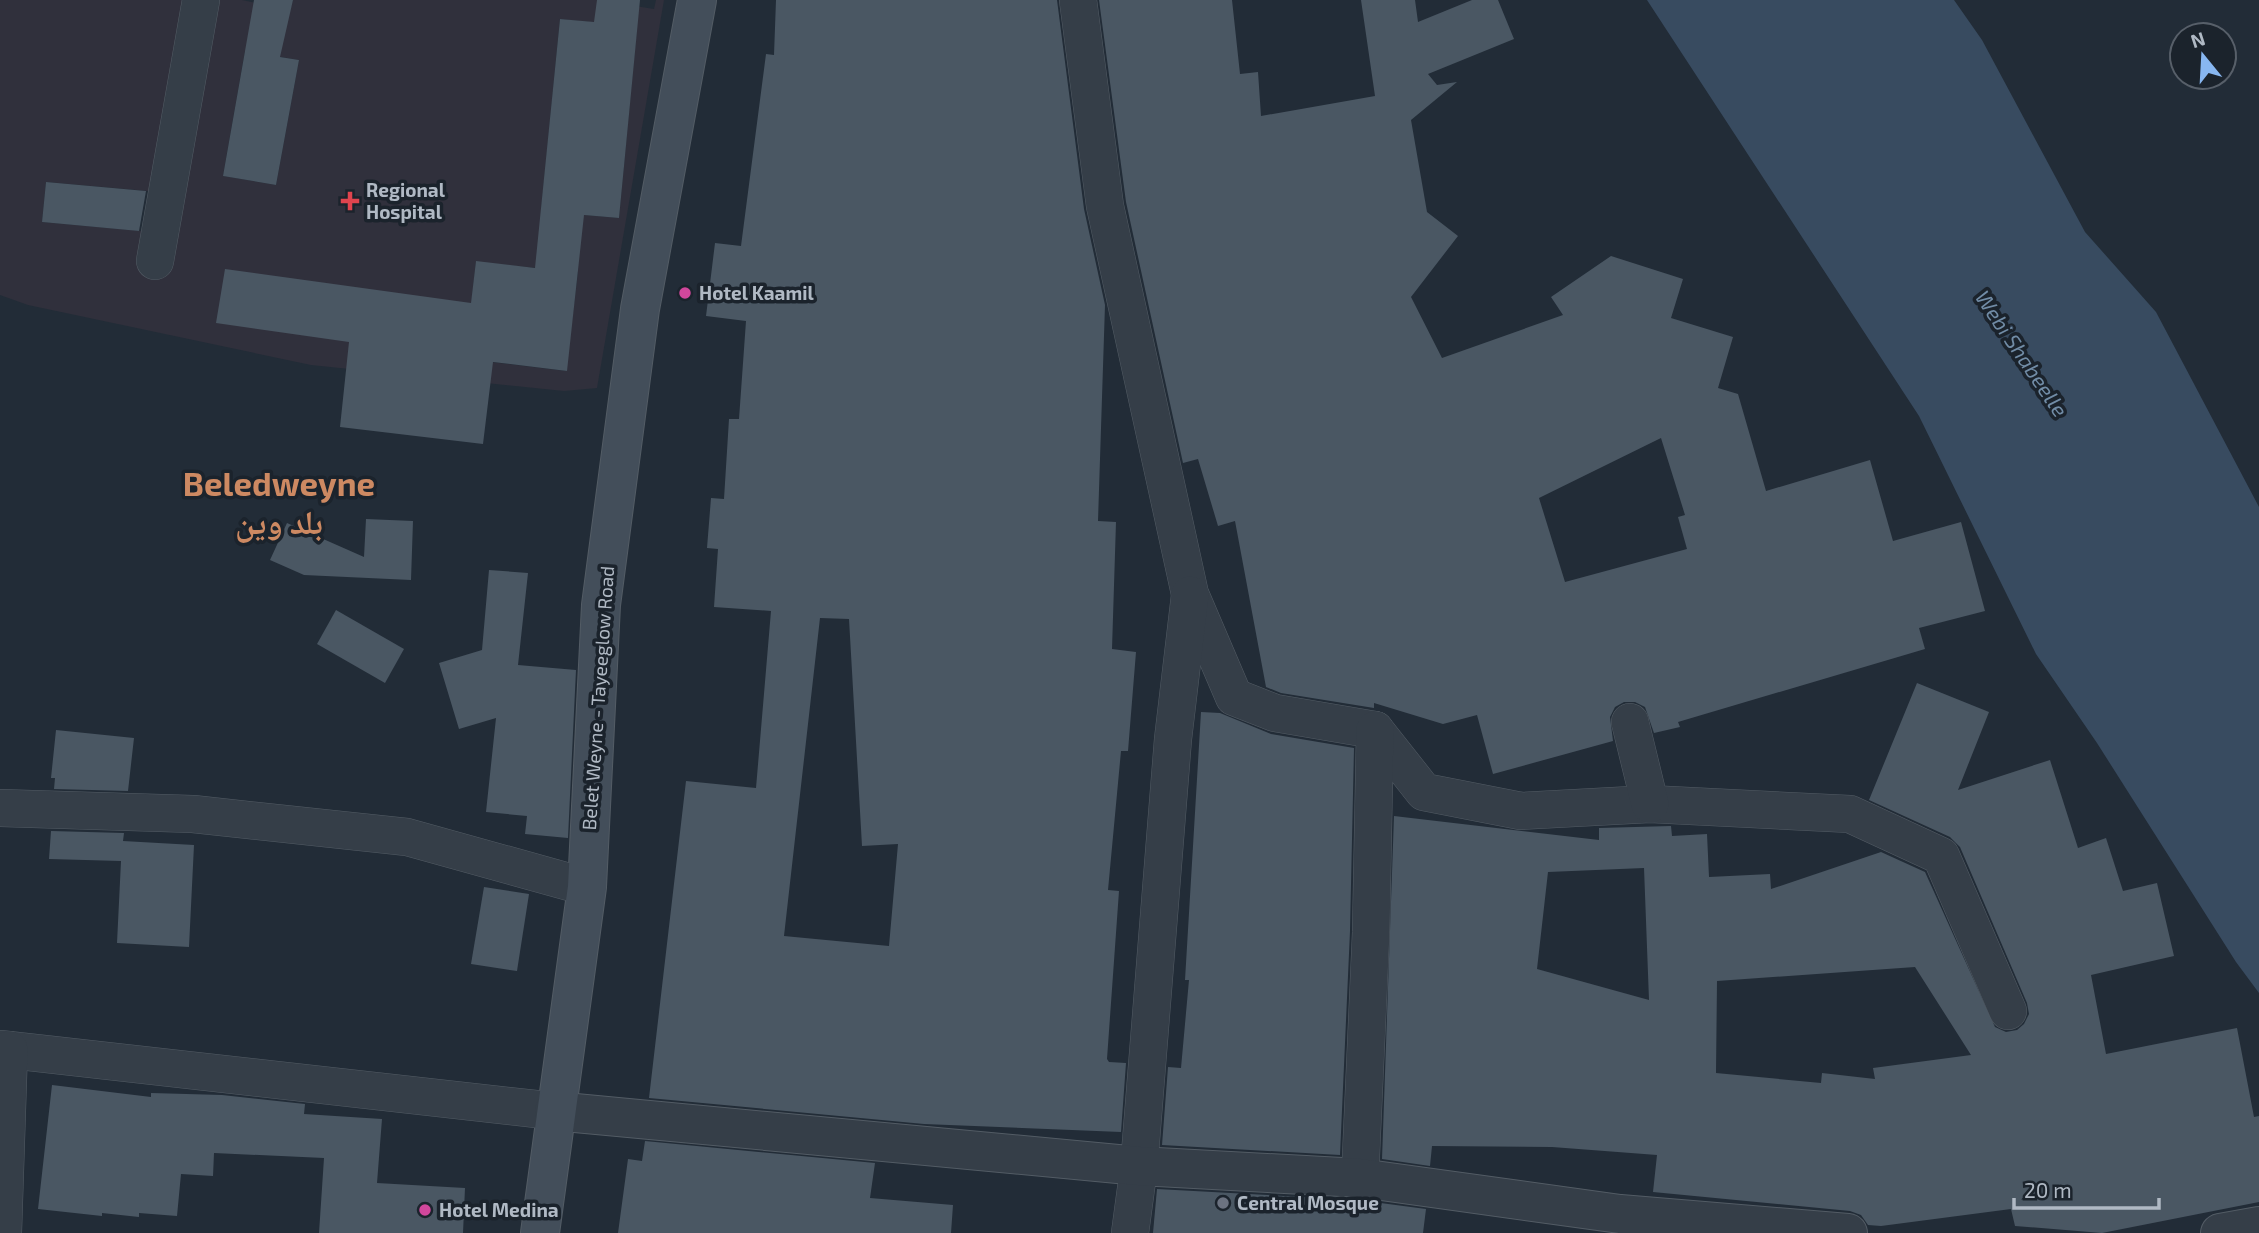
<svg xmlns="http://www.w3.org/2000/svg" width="2259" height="1233" viewBox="0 0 2259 1233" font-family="'Exo 2','Noto Naskh Arabic',sans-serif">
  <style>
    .medical { fill: #30303c; fill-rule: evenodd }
    .water { fill: #384b60 }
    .building { fill: #4a5763; fill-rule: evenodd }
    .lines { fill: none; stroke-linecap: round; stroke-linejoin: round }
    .minor-casing { stroke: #535c65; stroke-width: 38 }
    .tertiary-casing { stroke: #535c65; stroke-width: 40 }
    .secondary-casing { stroke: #535c65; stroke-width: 40 }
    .minor { stroke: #353e48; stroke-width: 37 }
    .tertiary { stroke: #353e48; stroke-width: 38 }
    .secondary { stroke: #434e5a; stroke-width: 38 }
    .health-dot { fill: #e0444e; stroke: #1b232c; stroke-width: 2.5 }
    .hotel-dot { fill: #d1479c; stroke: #1b232c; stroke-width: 2.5 }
    .worship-dot { fill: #6b7280; stroke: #1b232c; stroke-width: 2.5 }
    .labels { text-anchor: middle; stroke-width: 7; stroke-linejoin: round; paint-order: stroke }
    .poi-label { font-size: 19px; font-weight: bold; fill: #b0b9c4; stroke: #1b232c; text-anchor: start }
    .street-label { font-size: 19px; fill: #b0b9c4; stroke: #1b232c }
    .water-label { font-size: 21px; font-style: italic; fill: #718ca6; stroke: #1b232c }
    .town-label { font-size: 33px; font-weight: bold; fill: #cd8962; stroke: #1b232c }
  </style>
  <rect width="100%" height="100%" fill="#222c37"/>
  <path class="medical" d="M0 0H242L290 10 293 0H597L654 9 656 0H664L597 388 564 391 311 365 28 305 0 295ZM560 19 637 27 619 218 541 211ZM245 51 299 60 276 185 223 176ZM46 182 159 192 154 232 42 222ZM476 262 578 272 566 371 465 359Z"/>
  <path class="water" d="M1647 0H1954L1982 40 2085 232 2156 312 2259 507V993L2236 962 2097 743 2036 654 1919 416Z"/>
  <g class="building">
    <path d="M254 0H293L280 57 299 60 276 185 223 176Z"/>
    <path d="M597 0H640L619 218 584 215 567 371 493 362 483 444 340 427 349 342 216 323 225 269 471 303 476 261 535 268 560 19 594 22Z"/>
    <path d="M776 0H1057L1084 209 1105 305 1098 521 1116 522 1112 649 1136 652 1128 751H1121L1108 890 1119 891 1107 1059 1109 1062 1126 1063 1121 1132 924 1124 649 1098 686 781 756 788 771 611 714 607 718 549 707 548 711 498 724 499 729 419H739L746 321 706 316 715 243 741 246 766 54 774 55ZM820 618 849 619 862 846 898 844 889 946 784 936Z"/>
    <path d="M1099 0H1232L1240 74 1258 72 1261 116 1375 96 1361 0H1415L1418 22 1472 0H1498L1514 39 1428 74 1437 85 1457 82 1411 120 1427 212 1458 236 1411 297 1442 358 1563 315 1551 297 1611 256 1683 279 1671 318 1733 337 1718 388 1738 394 1766 491 1870 460 1893 541 1961 522 1985 611 1919 628 1925 649 1678 722 1680 727 1654 733 1645 707 1635 702H1624L1615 707 1610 717 1613 741 1493 774 1477 715 1443 724 1374 703V708L1281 693 1266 687 1235 521 1218 526 1198 459 1183 463 1126 202ZM1661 438 1685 515 1678 517 1687 549 1565 582 1539 498Z"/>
    <path d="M46 182 146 191 139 231 42 222Z"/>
    <path d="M366 519 413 521 411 580 304 575 270 560 287 523 364 557Z"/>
    <path d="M489 570 528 573 518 665 576 670 568 838 525 834 527 816 486 812 496 718 459 729 439 663 482 650Z"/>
    <path d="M336 610 404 649 385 683 317 644Z"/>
    <path d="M1917 683 1989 712 1958 790 2050 760 2078 848 2106 838 2123 891 2157 883 2174 956 2091 975 2106 1054 2237 1028 2254 1117 2259 1116V1202L2102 1233 2015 1226 2011 1209 1881 1226 1868 1225 1861 1215 1850 1211 1653 1192 1657 1155 1552 1147 1432 1146 1430 1166 1382 1159 1394 816 1599 840V828L1671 826 1672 836 1707 834 1709 877 1770 874 1771 889 1881 852 1925 872 1995 1027 2006 1032 2017 1030 2024 1024 2029 1014 2027 1003 1960 847 1950 837 1869 800ZM1644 868 1649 1000 1537 969 1548 872ZM1915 967 1971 1055 1873 1068 1875 1079 1822 1073 1821 1083 1716 1073 1717 981Z"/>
    <path d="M1201 712 1220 713 1271 734 1354 748 1350 931 1340 1155 1162 1145 1168 1067 1181 1068 1189 980H1185Z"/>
    <path d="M56 730 134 738 128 791 54 789 55 778H51Z"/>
    <path d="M51 831 124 833 123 841 194 845 189 947 117 943 121 861 49 859Z"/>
    <path d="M484 887 529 894 517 971 471 964Z"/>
    <path d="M52 1085 151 1097V1093L222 1095 305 1104 304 1114 382 1119 377 1183 465 1188 463 1233H319L324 1158 214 1153 213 1176 181 1174 177 1216 139 1213V1217L102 1213V1216L38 1209Z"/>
    <path d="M645 1141 875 1163 870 1198 953 1205 951 1233H618L628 1159 642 1161Z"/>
    <path d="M1157 1189 1358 1200 1426 1209 1423 1233H1153Z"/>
  </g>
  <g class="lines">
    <defs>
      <g id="minor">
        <path d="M1078 0 1105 206 1190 594 1234 697 1275 713 1375 730 1424 792 1521 811 1650 804 1850 814 1941 856 2008 1011"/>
        <path d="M155 261 201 0"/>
        <path d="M1630 722 1650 804"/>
        <path d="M0 808 193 814 407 837 587 887"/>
        <path d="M0 1049 554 1111"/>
        <path d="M1360 1178 1371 932 1375 730"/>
        <path d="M3 1233 9 1050"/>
        <path d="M1130 1233 1139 1166 1173 739 1190 595"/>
      </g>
      <g id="tertiary">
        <path d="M554 1111 1139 1166 1360 1178 1620 1214 1848 1233"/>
        <path d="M2220 1233 2259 1226"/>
      </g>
      <path id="secondary" d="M540 1233 587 887 601 605 640 309 697 0"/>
    </defs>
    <use href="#minor" class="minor-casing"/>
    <use href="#tertiary" class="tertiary-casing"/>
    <use href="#secondary" class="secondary-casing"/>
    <use href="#minor" class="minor"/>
    <use href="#tertiary" class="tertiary"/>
    <use href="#secondary" class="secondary"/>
  </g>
  <path class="health-dot" d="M346.5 190.5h7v7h7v7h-7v7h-7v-7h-7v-7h7z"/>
  <g class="hotel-dot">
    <circle cx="685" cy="293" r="7"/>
    <circle cx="425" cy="1210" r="7"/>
  </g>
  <circle class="worship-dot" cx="1223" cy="1203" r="7"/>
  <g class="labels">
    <g class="poi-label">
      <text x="366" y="197">Regional<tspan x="366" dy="22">Hospital</tspan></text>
      <text x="699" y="300">Hotel Kaamil</text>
      <text x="1237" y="1210">Central Mosque</text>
      <text x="439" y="1217">Hotel Medina</text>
    </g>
    <g class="street-label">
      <text transform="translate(598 698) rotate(-86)" y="7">Belet Weyne - Tayeeglow Road</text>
    </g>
    <g class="water-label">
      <text transform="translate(2021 354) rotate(56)" y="7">Webi Shabeelle</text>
    </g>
    <g class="town-label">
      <text x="279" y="496">Beledweyne<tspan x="279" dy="38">بلد وين</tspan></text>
    </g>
  </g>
  <g transform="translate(2203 56) rotate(342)"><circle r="33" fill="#1b232c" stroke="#575f69" stroke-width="2"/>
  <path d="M0-5L12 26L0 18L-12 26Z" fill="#88b7f1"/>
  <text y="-10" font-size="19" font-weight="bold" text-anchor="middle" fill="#b0b9c4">N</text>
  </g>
  <path d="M2014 1198v10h145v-10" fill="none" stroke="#b0b9c4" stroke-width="3.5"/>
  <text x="2024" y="1198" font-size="21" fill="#b0b9c4" stroke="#1b232c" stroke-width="5" paint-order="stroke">20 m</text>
</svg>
